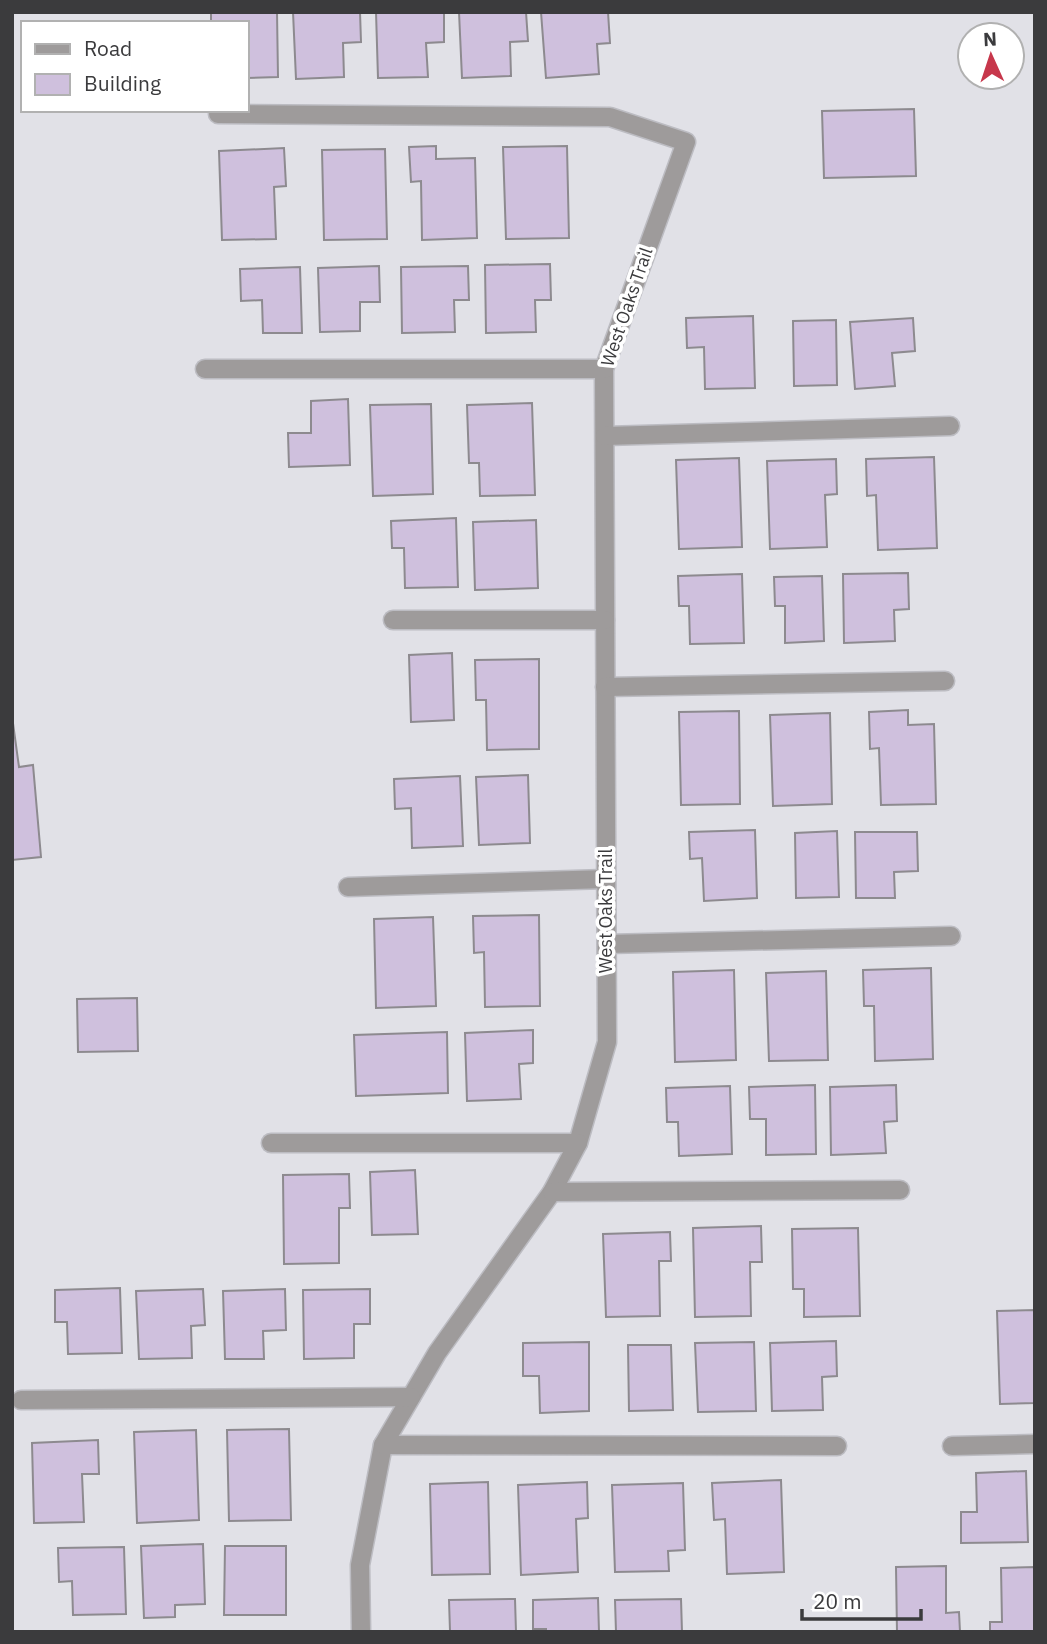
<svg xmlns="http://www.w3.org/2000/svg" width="1047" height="1644" viewBox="0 0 1047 1644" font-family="'IBM Plex Sans',sans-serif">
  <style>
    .building { fill: #cfc0dd; stroke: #8d8a8f; stroke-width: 2 }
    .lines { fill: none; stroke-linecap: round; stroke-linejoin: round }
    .minor-casing { stroke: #bcbcc2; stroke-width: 21 }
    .minor { stroke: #9e9b9b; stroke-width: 18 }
    .labels { text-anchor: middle; stroke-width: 7; stroke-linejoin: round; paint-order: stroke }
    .street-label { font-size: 18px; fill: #3b3b3d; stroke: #fff }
  </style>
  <rect width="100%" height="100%" fill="#e1e1e7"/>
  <g class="building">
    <path d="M211 12H277L278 77 247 78V23H211Z"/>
    <path d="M293 12H360L361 42 343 43 344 77 296 79Z"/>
    <path d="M376 12H444V42L426 43 428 77 378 78Z"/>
    <path d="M459 12H526L528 41 510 42 511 76 462 78Z"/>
    <path d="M541 12H608L610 43 597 44 599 74 546 78Z"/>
    <path d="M914 109 916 176 824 178 822 111Z"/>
    <path d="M436 146V159L475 158 477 238 422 240 421 181 411 182 409 147Z"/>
    <path d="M567 146 569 238 506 239 503 147Z"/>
    <path d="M284 148 286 186 274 187 276 239 222 240 219 151Z"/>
    <path d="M385 149 387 239 324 240 322 150Z"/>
    <path d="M550 264 551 300H535L536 332 486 333 485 265Z"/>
    <path d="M379 266 380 302H360V331L320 332 318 268Z"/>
    <path d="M468 266 469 300H454L455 332 402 333 401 267Z"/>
    <path d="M300 267 302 333H263L262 300 241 301 240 269Z"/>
    <path d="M753 316 755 388 705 389 704 347 687 348 686 318Z"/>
    <path d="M913 318 915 351 892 353 895 386 855 389 850 322Z"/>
    <path d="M836 320 837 385 794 386 793 321Z"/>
    <path d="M348 399 350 465 289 467 288 433H311V401Z"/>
    <path d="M532 403 535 495 480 496 479 463H469L467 405Z"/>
    <path d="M431 404 433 494 373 496 370 405Z"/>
    <path d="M934 457 937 548 878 550 876 495 867 496 866 459Z"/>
    <path d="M739 458 742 547 679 549 676 460Z"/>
    <path d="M836 459 837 494 825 495 827 547 770 549 767 461Z"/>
    <path d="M456 518 458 587 405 588 404 548H392L391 521Z"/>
    <path d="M536 520 538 588 475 590 473 522Z"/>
    <path d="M908 573 909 609 894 610 895 641 844 643 843 574Z"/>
    <path d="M742 574 744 643 690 644 689 606H679L678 576Z"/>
    <path d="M822 576 824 641 785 643V606H775L774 577Z"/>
    <path d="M452 653 454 720 411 722 409 655Z"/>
    <path d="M539 659V749L487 750 486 700H476L475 660Z"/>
    <path d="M908 710V725L934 724 936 804 881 805 879 748 870 749 869 712Z"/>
    <path d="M739 711 740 804 681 805 679 712Z"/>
    <path d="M830 713 832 804 773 806 770 715Z"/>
    <path d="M12 716 19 767 33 765 41 857 12 860Z"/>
    <path d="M528 775 530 843 479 845 476 777Z"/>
    <path d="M460 776 463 846 412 848 411 808 395 809 394 779Z"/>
    <path d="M755 830 757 898 704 901 702 858 690 859 689 832Z"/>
    <path d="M837 831 839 897 796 898 795 833Z"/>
    <path d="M855 832H917L918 871 894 872 895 898H856Z"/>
    <path d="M539 915 540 1006 485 1007 484 952 474 953 473 916Z"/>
    <path d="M433 917 436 1006 376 1008 374 919Z"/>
    <path d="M931 968 933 1059 875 1061 874 1006H864L863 970Z"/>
    <path d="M734 970 736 1060 675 1062 673 972Z"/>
    <path d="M826 971 828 1060 769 1061 766 973Z"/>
    <path d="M137 998 138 1051 78 1052 77 999Z"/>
    <path d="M533 1030V1063L519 1064 521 1099 467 1101 465 1033Z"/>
    <path d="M447 1032 448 1093 356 1096 354 1035Z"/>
    <path d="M815 1085 816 1154 766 1155V1119H750L749 1087Z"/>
    <path d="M896 1085 897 1121 884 1122 886 1153 831 1155 830 1087Z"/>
    <path d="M730 1086 732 1154 679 1156 678 1122H667L666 1088Z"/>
    <path d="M415 1170 418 1234 372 1235 370 1172Z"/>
    <path d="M349 1174 350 1208H339V1263L284 1264 283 1175Z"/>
    <path d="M761 1226 762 1262H750L751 1316 695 1317 693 1228Z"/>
    <path d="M858 1228 860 1316 804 1317V1289H793L792 1229Z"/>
    <path d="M670 1232 671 1261H659L660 1316 606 1317 603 1234Z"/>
    <path d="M120 1288 122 1353 68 1354 67 1322H55V1290Z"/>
    <path d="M203 1289 205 1325 191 1326 192 1358 139 1359 136 1291Z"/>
    <path d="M285 1289 286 1330 263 1331 264 1359H225L223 1291Z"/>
    <path d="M370 1289V1324H354V1358L304 1359 303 1290Z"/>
    <path d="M1035 1310V1403L1000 1404 997 1311Z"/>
    <path d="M836 1341 837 1376 822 1377 823 1410 772 1411 770 1343Z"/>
    <path d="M589 1342V1411L540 1413 539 1376H523V1343Z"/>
    <path d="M754 1342 756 1411 698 1412 695 1343Z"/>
    <path d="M628 1345H671L673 1410 629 1411Z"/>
    <path d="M289 1429 291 1520 229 1521 227 1430Z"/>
    <path d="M196 1430 199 1520 137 1523 134 1432Z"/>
    <path d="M98 1440 99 1474H82L84 1522 34 1523 32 1443Z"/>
    <path d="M1026 1471 1028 1542 961 1543V1512H977L976 1473Z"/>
    <path d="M781 1480 784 1572 727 1574 725 1519 714 1520 712 1483Z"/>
    <path d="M488 1482 490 1574 432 1575 430 1484Z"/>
    <path d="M587 1482 588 1518 576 1519 578 1572 521 1575 518 1485Z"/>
    <path d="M683 1483 685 1550 668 1551 669 1571 615 1572 612 1485Z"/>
    <path d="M203 1544 205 1604 175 1605V1617L144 1618 141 1546Z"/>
    <path d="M225 1546H286V1615H224Z"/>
    <path d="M124 1547 126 1614 73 1615 72 1581 59 1582 58 1548Z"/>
    <path d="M946 1566V1613L959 1612 960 1632H897L896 1567Z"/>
    <path d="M1035 1567V1632H990V1622H1002L1001 1568Z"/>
    <path d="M598 1598 599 1632H546V1629H533V1600Z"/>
    <path d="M515 1599 516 1632 450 1631 449 1600Z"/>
    <path d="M681 1599 682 1632H616L615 1600Z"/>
  </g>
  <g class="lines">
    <defs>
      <g id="minor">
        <path d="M218 114 610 117 686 142 604 369 607 1042 578 1143 552 1192 437 1353 383 1445 360 1565 361 1632"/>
        <path d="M205 369H604"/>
        <path d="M605 436 950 426"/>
        <path d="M393 620H605"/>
        <path d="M605 687 945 681"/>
        <path d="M348 887 606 879"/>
        <path d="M607 944 951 936"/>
        <path d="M271 1143H578"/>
        <path d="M552 1192 900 1190"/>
        <path d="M21 1400 411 1397"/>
        <path d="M383 1445 837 1446"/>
        <path d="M952 1446 1035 1444"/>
      </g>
    </defs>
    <use href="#minor" class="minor-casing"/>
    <use href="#minor" class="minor"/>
  </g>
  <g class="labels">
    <g class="street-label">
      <text transform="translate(627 307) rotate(-71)" y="6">West Oaks Trail</text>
      <text transform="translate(606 911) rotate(-90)" y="6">West Oaks Trail</text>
    </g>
  </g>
  <rect width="1047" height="1644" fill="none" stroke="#3b3b3d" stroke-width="28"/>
  <rect x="21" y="21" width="228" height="91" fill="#ffffff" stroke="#b1b1b1" stroke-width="2"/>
  <rect x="35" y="44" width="35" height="10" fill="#9e9b9b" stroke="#b1b1b1" stroke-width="2"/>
  <text x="84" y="56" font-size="21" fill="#3b3b3d">Road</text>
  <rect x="35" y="74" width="35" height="21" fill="#cfc0dd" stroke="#b1b1b1" stroke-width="2"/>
  <text x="84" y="91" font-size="21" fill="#3b3b3d">Building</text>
  <g transform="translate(991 56) rotate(357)"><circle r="33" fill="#ffffff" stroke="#b1b1b1" stroke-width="2"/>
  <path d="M0-5L12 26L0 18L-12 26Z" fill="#c7374b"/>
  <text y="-10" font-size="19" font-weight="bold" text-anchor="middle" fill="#3b3b3d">N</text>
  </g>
  <path d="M802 1609v10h119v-10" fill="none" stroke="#3b3b3d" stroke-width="3.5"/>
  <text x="813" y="1609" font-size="21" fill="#3b3b3d" stroke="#ffffff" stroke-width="5" paint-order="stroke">20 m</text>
</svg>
